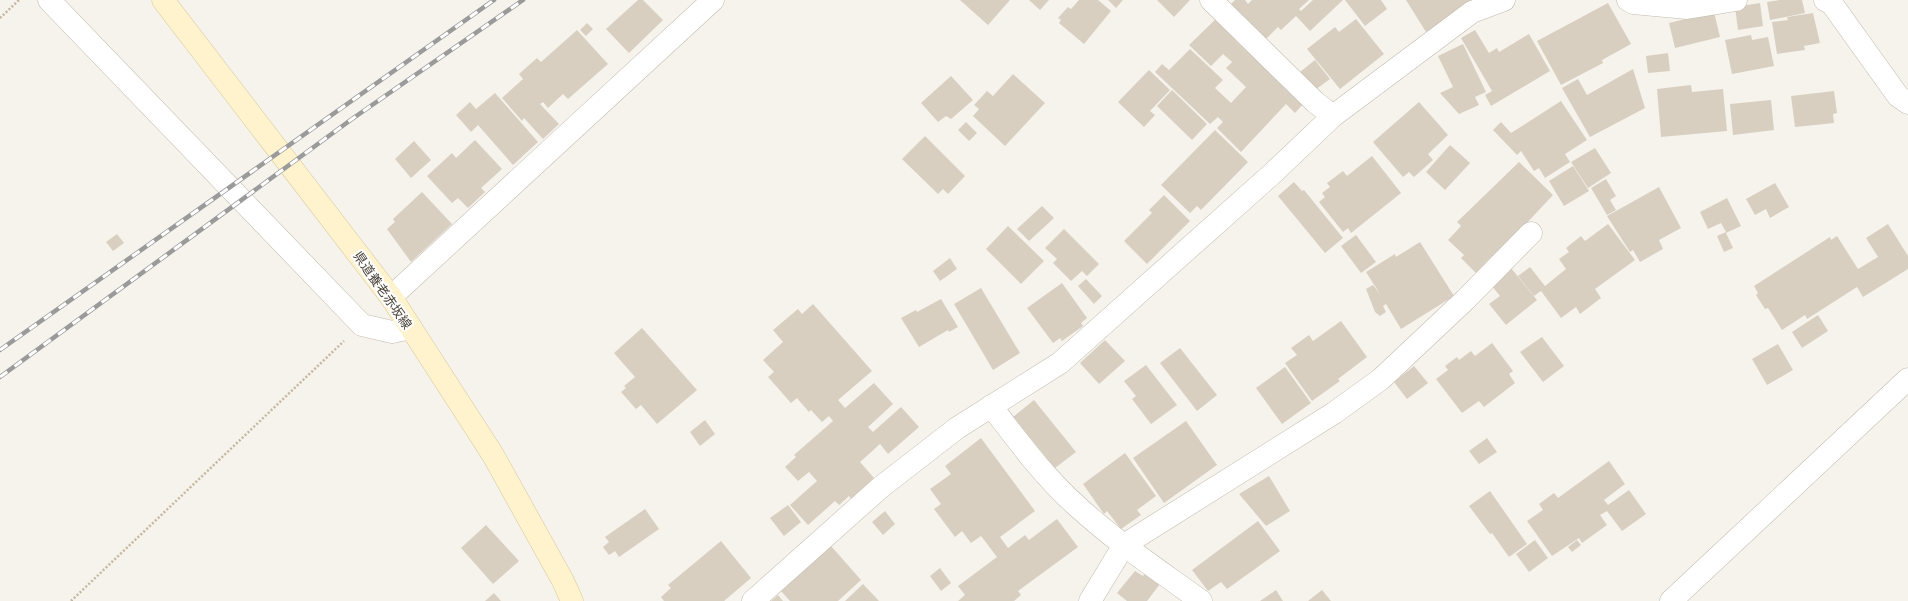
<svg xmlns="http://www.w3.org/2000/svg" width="1908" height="601" viewBox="0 0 1908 601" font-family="'Space Grotesk','Noto Sans JP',sans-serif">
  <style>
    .building { fill: #d8cfc1 }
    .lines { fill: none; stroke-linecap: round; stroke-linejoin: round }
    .minor-casing { stroke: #c2bbae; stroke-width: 23 }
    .secondary-casing { stroke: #d6c79b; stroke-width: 23 }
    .path { stroke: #c4b79f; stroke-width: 2.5; stroke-dasharray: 2 2; stroke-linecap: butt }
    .minor { stroke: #fff; stroke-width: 22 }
    .secondary { stroke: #fff3cd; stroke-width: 22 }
    .rail-casing { stroke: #9a9a9a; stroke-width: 4.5 }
    .rail { stroke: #fff; stroke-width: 3; stroke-dasharray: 9; stroke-linecap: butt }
    .labels { text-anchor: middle; stroke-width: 4; stroke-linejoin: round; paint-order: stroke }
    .street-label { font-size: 13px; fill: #4b4439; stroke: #fff }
  </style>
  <rect width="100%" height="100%" fill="#f6f3ec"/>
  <g class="building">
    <path d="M638 0H643L663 20 629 53 606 29Z"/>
    <path d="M960 0H1010L988 25Z"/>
    <path d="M1029 0H1049L1040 10Z"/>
    <path d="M1079 0H1098L1111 11 1084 44 1059 23 1061 20 1058 18 1068 7 1071 9Z"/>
    <path d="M1108 0H1123L1116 8Z"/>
    <path d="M1157 0H1190L1174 17Z"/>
    <path d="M1235 0H1245L1248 4 1252 0H1309L1299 9 1301 11 1313 0H1343L1310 31 1296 16 1281 30 1278 27 1265 40 1230 5Z"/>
    <path d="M1345 0H1381L1387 9 1365 26Z"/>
    <path d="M1406 0H1477L1426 32Z"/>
    <path d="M1780 0H1802L1805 13 1770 20 1767 2Z"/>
    <path d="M1608 3 1631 44 1602 60 1603 63 1561 85 1537 41Z"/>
    <path d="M1760 3 1763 26 1738 30 1735 7Z"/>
    <path d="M1714 12 1720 37 1675 48 1669 23Z"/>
    <path d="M1813 13 1820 43 1804 46 1805 50 1777 54 1772 22 1788 20 1787 17Z"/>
    <path d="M1220 15 1241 36 1236 41 1303 104 1295 113 1286 104 1241 152 1217 128 1223 122 1218 117 1210 124 1155 72 1162 64 1169 70 1190 49 1223 80 1215 88 1231 103 1246 87 1226 68 1232 62 1223 54 1211 66 1189 45Z"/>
    <path d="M1356 19 1384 54 1340 89 1307 49 1335 27 1339 32Z"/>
    <path d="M587 23 593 29 586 36 580 30Z"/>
    <path d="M577 30 608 64 568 99 563 94 548 108 543 102 540 104 559 124 543 139 524 118 522 121 502 98 523 79 519 74 537 58 541 62Z"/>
    <path d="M1475 30 1489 53 1497 48 1499 52 1529 34 1550 71 1491 106 1485 95 1492 91 1461 38Z"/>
    <path d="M1751 35 1752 40 1768 37 1774 66 1732 74 1725 40Z"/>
    <path d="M1463 44 1486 92 1475 97 1479 105 1459 114 1440 93 1453 87 1438 56Z"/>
    <path d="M1668 53 1670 71 1648 73 1646 56Z"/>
    <path d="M1315 60 1330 79 1315 90 1300 72Z"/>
    <path d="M1633 69 1645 108 1590 137 1562 88 1578 79 1587 95Z"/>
    <path d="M1149 70 1170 90 1150 111 1155 115 1144 127 1118 102Z"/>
    <path d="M1013 74 1045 103 1005 146 973 116 979 109 974 105 987 91 993 96Z"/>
    <path d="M951 76 973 100 951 119 946 116 938 122 921 103Z"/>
    <path d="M1691 85 1692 92 1723 89 1727 131 1661 137 1657 89Z"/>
    <path d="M1172 90 1207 124 1192 140 1157 106Z"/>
    <path d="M1834 91 1837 113 1833 114 1834 123 1795 127 1791 96Z"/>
    <path d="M495 93 538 142 513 165 478 125 471 132 456 115 470 102 476 109Z"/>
    <path d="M1771 100 1774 130 1733 135 1730 104Z"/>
    <path d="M1561 101 1587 140 1565 154 1570 162 1545 178 1539 168 1534 171 1521 151 1517 155 1493 130 1501 122 1511 133Z"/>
    <path d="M1419 102 1448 135 1428 154 1433 160 1414 177 1409 172 1403 177 1373 142Z"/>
    <path d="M966 122 977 133 969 141 958 130Z"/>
    <path d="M1215 130 1248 162 1201 210 1197 206 1190 213 1161 185Z"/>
    <path d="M925 136 965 176 948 194 943 189 938 194 902 159Z"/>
    <path d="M475 140 502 169 481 188 485 192 468 208 458 198 452 203 427 176 452 153 456 158Z"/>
    <path d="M414 141 431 160 411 178 395 159Z"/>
    <path d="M1450 145 1470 163 1445 190 1426 172Z"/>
    <path d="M1595 148 1611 173 1588 188 1571 162Z"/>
    <path d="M1372 156 1401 193 1351 233 1348 228 1343 232 1319 202 1325 197 1322 193 1330 187 1327 183 1343 171 1347 176Z"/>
    <path d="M1519 162 1553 195 1494 258 1492 256 1476 273 1461 258 1464 255 1448 240 1461 226 1457 222Z"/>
    <path d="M1573 166 1589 191 1564 206 1549 181Z"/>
    <path d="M1606 179 1616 196 1610 200 1616 210 1607 215 1591 188Z"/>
    <path d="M1294 182 1302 191 1304 190 1343 238 1325 253 1278 196Z"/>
    <path d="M1775 183 1789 207 1770 218 1766 209 1755 215 1746 199Z"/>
    <path d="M1659 187 1681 228 1659 240 1663 249 1640 262 1633 250 1630 252 1607 216Z"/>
    <path d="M422 192 452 224 411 262 387 229 395 222 393 219Z"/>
    <path d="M1164 195 1190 221 1147 264 1124 241 1152 213 1149 210Z"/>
    <path d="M1727 198 1741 226 1726 233 1733 248 1724 252 1717 236 1726 232 1721 223 1708 229 1700 212Z"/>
    <path d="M1042 206 1054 218 1029 241 1017 229Z"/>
    <path d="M1608 224 1635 260 1595 289 1601 298 1580 314 1576 307 1561 318 1541 291 1534 296 1518 276 1530 267 1545 286 1566 269 1559 259 1569 252 1566 248 1581 236 1585 241Z"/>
    <path d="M1888 224 1908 256V269L1863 297 1857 287 1807 319 1805 315 1782 330 1768 308 1765 309 1756 295 1758 293 1754 286 1830 237 1831 240 1837 236 1858 269 1878 257 1866 238Z"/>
    <path d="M1008 226 1044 261 1021 284 986 249Z"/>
    <path d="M1064 229 1099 264 1087 276 1082 271 1071 281 1053 263 1057 259 1045 248Z"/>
    <path d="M117 234 124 243 113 251 106 242Z"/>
    <path d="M1356 235 1376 262 1361 273 1341 246Z"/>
    <path d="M1420 242 1454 296 1401 329 1386 304 1383 306 1386 312 1380 316 1375 312 1366 289 1373 285 1380 294 1366 272 1395 254 1396 257Z"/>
    <path d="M950 258 957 269 940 281 933 271Z"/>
    <path d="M1511 268 1537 300 1506 325 1489 304 1500 296 1491 285Z"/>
    <path d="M1086 279 1102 296 1094 304 1078 286Z"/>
    <path d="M1062 283 1087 318 1081 323 1083 326 1062 341 1060 338 1053 343 1027 308Z"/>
    <path d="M981 288 1020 353 993 370 954 304Z"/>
    <path d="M941 299 958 327 949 332 948 330 919 347 901 318 916 310 917 312Z"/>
    <path d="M813 304 872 371 838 400 845 408 874 383 893 404 868 427 873 432 901 407 919 427 888 454 880 444 860 462 874 478 851 499 849 496 839 505 835 501 808 525 790 505 817 481 809 472 798 481 785 467 796 457 794 455 833 421 829 416 822 422 811 410 809 412 797 398 791 403 768 377 774 372 763 360 783 342 773 330 798 309 802 314Z"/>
    <path d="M1818 315 1828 331 1802 348 1792 332Z"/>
    <path d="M1341 321 1367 357 1338 379 1340 381 1312 401 1285 363 1297 355 1291 348 1309 335 1313 341Z"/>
    <path d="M642 328 697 390 657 424 641 405 636 409 621 392 626 388 624 386 635 377 614 353Z"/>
    <path d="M1542 337 1564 366 1543 382 1520 352Z"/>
    <path d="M1105 340 1125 361 1099 384 1080 363Z"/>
    <path d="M1492 343 1513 371 1509 374 1515 383 1484 407 1479 401 1462 413 1436 379 1448 370 1445 366 1457 357 1459 360 1471 351 1475 356Z"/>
    <path d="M1778 344 1793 370 1767 385 1752 359Z"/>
    <path d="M1180 348 1217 395 1197 411 1160 363Z"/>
    <path d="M1146 365 1177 405 1151 424 1132 399 1136 396 1124 381Z"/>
    <path d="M1414 366 1428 383 1407 399 1394 382Z"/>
    <path d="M1285 367 1311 403 1282 424 1256 388Z"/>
    <path d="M1034 400 1076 452 1055 468 1013 417Z"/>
    <path d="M705 420 715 434 700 446 690 432Z"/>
    <path d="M1186 421 1217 465 1164 503 1133 458Z"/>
    <path d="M981 438 1035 511 1000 537 1008 548 1025 535 1029 540 1057 519 1078 547 1018 591 1021 595 1014 601H958L965 595 958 586 997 557 981 536 971 543 962 531 955 537 934 509 941 504 930 489 951 474 945 466Z"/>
    <path d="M1487 438 1497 452 1479 464 1469 451Z"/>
    <path d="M1125 453 1156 496 1137 510 1141 515 1121 529 1107 511 1104 514 1083 484Z"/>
    <path d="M1609 461 1625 484 1604 500 1608 505 1629 490 1646 514 1622 531 1607 511 1600 515 1607 525 1582 543 1579 538 1552 556 1527 521 1543 510 1539 504 1554 493 1558 498Z"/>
    <path d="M1269 476 1290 511 1266 526 1239 494Z"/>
    <path d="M1490 491 1527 544 1509 557 1492 533 1490 534 1469 506Z"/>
    <path d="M788 505 801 522 784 536 770 518Z"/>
    <path d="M645 509 659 529 619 557 615 551 609 555 603 547 609 542 605 537Z"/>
    <path d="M885 511 895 524 883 535 872 522Z"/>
    <path d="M1258 521 1280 551 1227 589 1221 582 1208 591 1192 570Z"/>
    <path d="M486 525 519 561 493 584 461 548Z"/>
    <path d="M1535 540 1548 558 1529 572 1516 554Z"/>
    <path d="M1577 540 1581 545 1572 552 1568 547Z"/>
    <path d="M721 541 751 578 724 601H664L661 597 671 588 668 585Z"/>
    <path d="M831 546 861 580 838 601H790L781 591Z"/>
    <path d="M940 568 951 583 941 591 930 576Z"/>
    <path d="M1135 571 1143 576 1145 573 1160 584 1147 601H1127L1117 593Z"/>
    <path d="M863 584 879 601H845Z"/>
    <path d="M1276 590 1283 601H1260Z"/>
    <path d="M1322 590 1331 601H1308Z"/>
    <path d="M494 593 501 601H485Z"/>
    <path d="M778 595 783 601H771Z"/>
  </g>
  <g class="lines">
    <defs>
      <g id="minor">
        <path d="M49 0 362 325 392 332 411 328"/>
        <path d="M1211 0 1315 102 1333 116"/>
        <path d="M1628 0 1633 3 1687 8 1736 0"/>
        <path d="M1825 0 1832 4 1898 96 1908 103"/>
        <path d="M391 297 713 0"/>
        <path d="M991 406C1018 441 1045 478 1078 507 1116 542 1160 571 1201 601"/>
        <path d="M753 601 881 487 957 428 1060 363 1273 173 1333 116 1472 12 1504 0"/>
        <path d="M1090 601 1124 545 1334 413 1381 379 1465 300 1531 233"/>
        <path d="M1671 601 1908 379"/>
      </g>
      <path id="secondary" d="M163 0 391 297 493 455 563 581 572 601"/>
    </defs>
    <use href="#minor" class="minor-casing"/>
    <use href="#secondary" class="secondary-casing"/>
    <g class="path">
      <path d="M0 18 19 0"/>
      <path d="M71 601 344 341"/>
    </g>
    <use href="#minor" class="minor"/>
    <use href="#secondary" class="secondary"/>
    <defs>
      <g id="rail">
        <path d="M0 350 494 0"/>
        <path d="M0 377 352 119 523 0"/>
      </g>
    </defs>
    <use href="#rail" class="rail-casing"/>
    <use href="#rail" class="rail"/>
  </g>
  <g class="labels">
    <g class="street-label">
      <text transform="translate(383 290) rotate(55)" y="5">県道養老赤坂線</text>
    </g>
  </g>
</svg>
